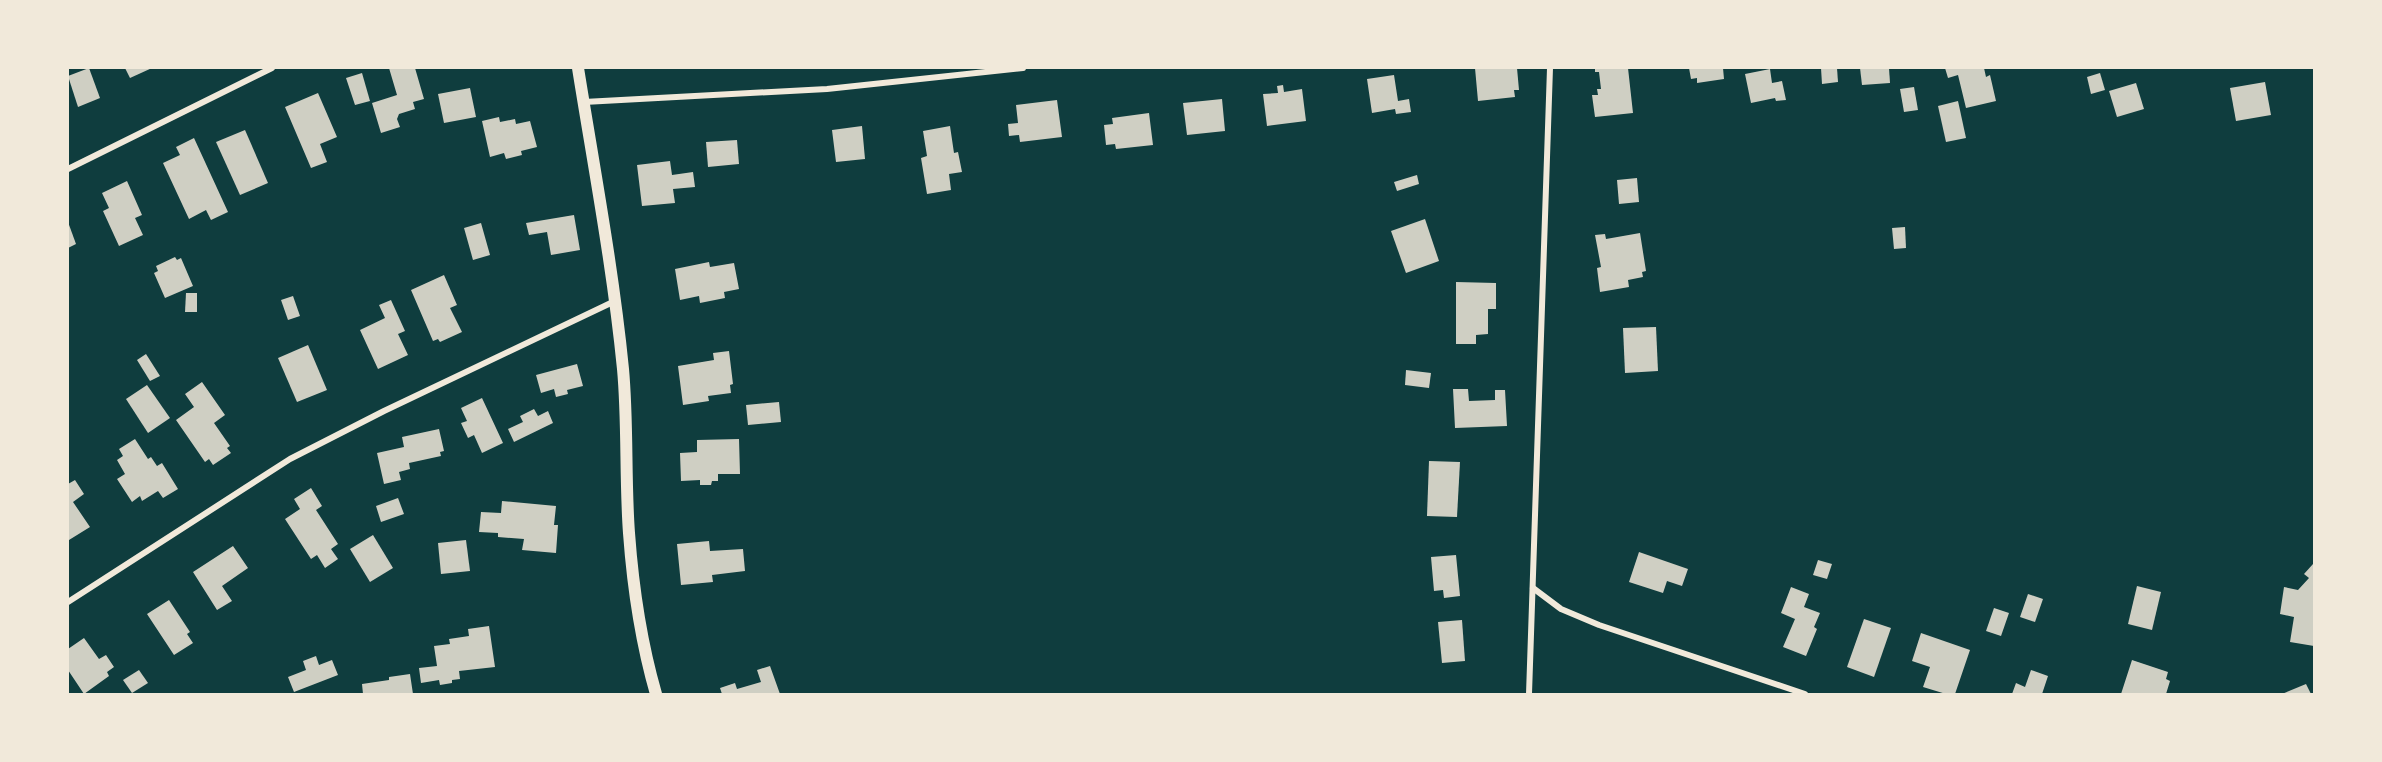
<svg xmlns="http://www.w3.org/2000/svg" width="2382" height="762" viewBox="0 0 2382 762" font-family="Arial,sans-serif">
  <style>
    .building { fill: #cfcfc3 }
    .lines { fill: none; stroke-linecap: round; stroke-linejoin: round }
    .minor { stroke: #f1e9da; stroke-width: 6 }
    .secondary { stroke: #f1e9da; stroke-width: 12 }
  </style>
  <rect width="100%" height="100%" fill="#0f3d3e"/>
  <g class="building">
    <path d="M89 68 100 98 78 107 68 76Z"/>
    <path d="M125 68H152L130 78Z"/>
    <path d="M389 68H415L424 99 413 102 415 109 399 114 397 119 400 127 381 133 372 103 397 95Z"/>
    <path d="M1475 68H1517L1519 90H1514L1515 97 1478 101Z"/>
    <path d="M1595 68H1628L1633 113 1595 117 1592 95H1598L1597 89H1601L1599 72H1595Z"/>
    <path d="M1689 68H1723L1724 79 1697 83V78L1691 79Z"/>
    <path d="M1821 68H1837L1838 82 1822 84Z"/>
    <path d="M1860 68H1889L1890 83 1862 85Z"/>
    <path d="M1945 68H1984L1986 77 1990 75 1996 101 1966 108 1958 75 1948 78Z"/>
    <path d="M1770 69 1772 83 1782 81 1786 100 1776 101 1775 98 1751 103 1745 74Z"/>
    <path d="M362 73 370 101 355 105 346 78Z"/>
    <path d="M2100 73 2105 90 2091 94 2087 77Z"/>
    <path d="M1394 75 1398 101 1409 99 1411 112 1396 114 1395 109 1372 113 1367 79Z"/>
    <path d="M2265 82 2271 115 2236 121 2230 88Z"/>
    <path d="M2136 83 2144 109 2117 117 2109 91Z"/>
    <path d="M1283 85 1284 92 1302 89 1306 121 1267 126 1263 94 1278 93 1277 86Z"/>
    <path d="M1914 87 1918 110 1904 112 1900 89Z"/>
    <path d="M470 88 476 117 444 123 438 94Z"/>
    <path d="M318 93 337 137 320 144 327 162 311 168 285 107Z"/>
    <path d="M1222 99 1225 131 1187 135 1183 103Z"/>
    <path d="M1057 100 1062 137 1020 142 1019 135 1009 136 1008 124 1018 123 1016 105Z"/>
    <path d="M1958 101 1966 138 1946 142 1938 106Z"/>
    <path d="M1149 113 1153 145 1116 149 1115 144 1106 145 1104 125 1113 124 1112 118Z"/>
    <path d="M499 117 500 122 515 119 516 124 530 121 537 147 521 151 522 155 506 159 504 153 490 157 482 121Z"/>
    <path d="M862 126 865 159 836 162 832 130Z"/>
    <path d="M950 126 954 153 958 152 962 172 949 174 951 190 927 194 921 158 927 156 923 131Z"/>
    <path d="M245 130 268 183 240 195 216 142Z"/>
    <path d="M194 138 228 212 211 220 206 210 189 219 163 163 180 155 176 147Z"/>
    <path d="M737 140 739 164 708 167 706 142Z"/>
    <path d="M670 161 672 175 693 172 695 187 673 189 675 203 642 206 637 165Z"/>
    <path d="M1417 175 1419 184 1397 191 1394 182Z"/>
    <path d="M1637 178 1639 202 1619 204 1617 180Z"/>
    <path d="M127 181 142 215 135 218 143 235 119 246 103 211 109 208 102 193Z"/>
    <path d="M574 215 580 250 551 255 547 232 529 235 526 223Z"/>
    <path d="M1425 219 1439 261 1406 273 1391 231Z"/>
    <path d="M68 222 76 244 68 248Z"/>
    <path d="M481 223 490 255 473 260 464 228Z"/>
    <path d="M1905 227 1906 248 1894 249 1892 228Z"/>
    <path d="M1640 233 1646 271 1642 272 1643 277 1628 280 1629 287 1600 292 1597 268 1601 267 1595 235 1605 234 1606 239Z"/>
    <path d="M175 257 177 260 181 258 193 286 165 298 154 273 158 271 156 266Z"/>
    <path d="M709 262 710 267 734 263 739 289 724 292 725 298 700 303 699 296 680 300 675 269Z"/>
    <path d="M444 275 457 305 450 308 462 332 440 342 438 339 433 341 411 290Z"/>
    <path d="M1456 282 1496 283V309H1488V334L1476 335V344H1456Z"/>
    <path d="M186 293H197V312H185Z"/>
    <path d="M293 296 300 316 288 320 281 300Z"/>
    <path d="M391 300 405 331 398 334 408 355 378 369 360 330 385 318 379 305Z"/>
    <path d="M1656 327 1658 371 1625 373 1623 328Z"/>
    <path d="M308 345 327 390 297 402 278 358Z"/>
    <path d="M729 351 733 384 730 385 731 393 708 396 709 401 683 405 678 366 714 360 713 353Z"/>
    <path d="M146 354 160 376 150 381 137 360Z"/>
    <path d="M577 364 583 386 567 390 568 394 556 397 554 389 541 393 536 375Z"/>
    <path d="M1406 370 1431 373 1429 388 1405 385Z"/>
    <path d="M202 382 225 415 214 423 230 446 227 448 231 453 213 465 209 459 205 462 176 420 194 407 185 394Z"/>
    <path d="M147 385 170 418 148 433 126 399Z"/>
    <path d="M1453 389H1468L1469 401 1495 400V390H1505L1507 426 1455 428Z"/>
    <path d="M482 398 503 443 482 453 474 435 468 438 461 423 467 421 461 408Z"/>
    <path d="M779 402 781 422 748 425 746 405Z"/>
    <path d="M534 409 538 416 548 411 553 423 514 442 508 429 523 422 520 416Z"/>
    <path d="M439 429 444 451 440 452 441 456 409 463 410 469 399 472 401 480 384 484 377 453 404 447 402 437Z"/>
    <path d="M135 439 148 459 151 457 157 466 162 463 178 489 163 498 158 491 142 501 140 496 132 502 117 479 125 474 117 460 123 456 119 449Z"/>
    <path d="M739 439 740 474H718V481H712L711 485H700V480L681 481 680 453 697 452V440Z"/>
    <path d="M1429 461 1460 462 1457 517 1427 516Z"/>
    <path d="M75 480 84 494 73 502 90 527 69 540 68 484Z"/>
    <path d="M311 488 322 506 316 510 338 544 331 549 338 559 325 568 317 555 311 559 285 519 300 509 294 499Z"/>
    <path d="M398 498 404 514 381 522 376 506Z"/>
    <path d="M502 501 556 506 554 525H558L556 553 522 550 524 539 498 537V533L479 532 481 512 501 513Z"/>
    <path d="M373 535 393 568 370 582 350 549Z"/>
    <path d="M466 540 470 571 441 574 438 543Z"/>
    <path d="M709 541 710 551 743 549 745 571 712 575 713 582 681 585 677 544Z"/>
    <path d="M233 546 248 568 222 586 232 601 217 610 193 572Z"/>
    <path d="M1639 552 1688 569 1682 586 1667 581 1663 593 1629 582Z"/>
    <path d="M1456 555 1460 596 1444 598 1443 590 1434 591 1431 557Z"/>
    <path d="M1818 560 1832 564 1827 579 1813 575Z"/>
    <path d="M2313 564 2314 566V646L2290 642 2294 617 2280 614 2284 587 2298 590 2309 578 2304 574Z"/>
    <path d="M2137 586 2161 592 2152 630 2128 624Z"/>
    <path d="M1791 587 1809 594 1804 607 1820 613 1814 627 1817 629 1806 656 1783 647 1795 619 1781 613Z"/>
    <path d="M2028 594 2043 599 2035 622 2020 617Z"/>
    <path d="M169 600 190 632 187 634 193 643 174 655 147 614Z"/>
    <path d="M1994 608 2009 613 2001 636 1986 631Z"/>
    <path d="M1864 619 1891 628 1874 677 1847 667Z"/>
    <path d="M1462 620 1465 661 1442 663 1438 622Z"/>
    <path d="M489 626 495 667 459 671 460 679 452 680V683L440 685 439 680 421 683 419 668 437 666 434 646 450 644 449 639 469 636 468 629Z"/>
    <path d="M1921 633 1970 650 1955 694H1946L1923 687 1930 667 1912 661Z"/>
    <path d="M84 638 99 659 106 655 114 667 107 672 109 676 84 694 68 670V649Z"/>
    <path d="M316 656 319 665 332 660 338 675 294 692 288 677 306 670 303 661Z"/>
    <path d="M2132 660 2168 672 2166 679 2170 681 2166 694H2121Z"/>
    <path d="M770 666 780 694H722L720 688 735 683 737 689 761 682 757 670Z"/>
    <path d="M139 670 148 683 132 693 123 680Z"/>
    <path d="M2031 670 2048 676 2042 694H2012L2016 683 2025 687Z"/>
    <path d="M410 674 413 694H363L362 684 389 680V677Z"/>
    <path d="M2306 684 2311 694H2282Z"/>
  </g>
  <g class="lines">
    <g class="minor">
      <path d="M584 102 827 89 1023 68"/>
      <path d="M68 169 272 68"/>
      <path d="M1533 588 1561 609 1599 625 1805 694"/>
      <path d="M68 602 290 459 384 411 615 301"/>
      <path d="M1529 694 1550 68"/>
    </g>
    <path class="secondary" d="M578 68C594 168 613 268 623 369 628 424 625 479 629 533 633 588 641 642 656 694"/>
  </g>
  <rect width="2382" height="762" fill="none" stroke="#f1e9da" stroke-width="138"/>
</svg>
